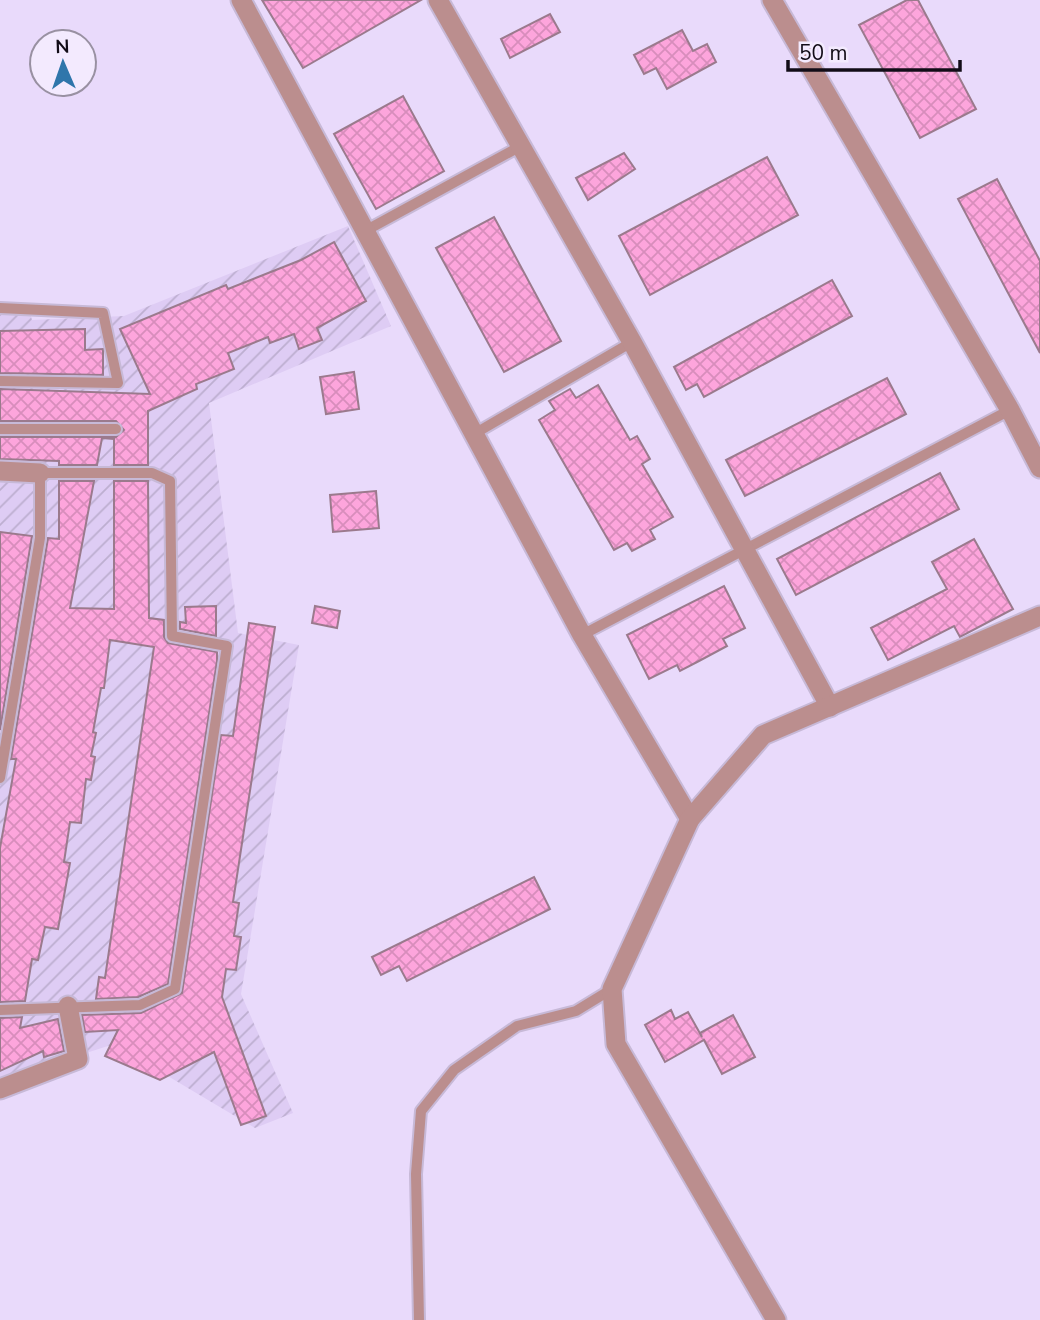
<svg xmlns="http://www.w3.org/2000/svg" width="1040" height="1320" viewBox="0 0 1040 1320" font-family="'Nunito Sans',sans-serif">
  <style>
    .industrial { fill: url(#industrial-furrows) }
    .building { fill: url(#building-cross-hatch); stroke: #9b7a8d; stroke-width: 2 }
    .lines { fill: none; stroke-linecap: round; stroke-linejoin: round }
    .service-casing { stroke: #c7b9d7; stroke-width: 14 }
    .minor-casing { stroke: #c7b9d7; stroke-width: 23 }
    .service { stroke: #bb8e8e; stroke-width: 10 }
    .minor { stroke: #bb8e8e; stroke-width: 19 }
  </style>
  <defs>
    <pattern id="industrial-furrows" width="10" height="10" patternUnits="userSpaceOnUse" patternTransform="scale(1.75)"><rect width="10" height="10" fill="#deccf4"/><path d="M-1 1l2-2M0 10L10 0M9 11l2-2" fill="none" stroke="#bdaed0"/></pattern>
    <pattern id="building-cross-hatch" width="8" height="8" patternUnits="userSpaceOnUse" patternTransform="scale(1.75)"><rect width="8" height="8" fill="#fda5dc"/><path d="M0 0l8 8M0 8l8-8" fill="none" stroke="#d88dbc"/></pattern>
  </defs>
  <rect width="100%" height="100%" fill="#e9dafb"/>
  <path class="industrial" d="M348 226 391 326 209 403 238 633 299 645 241 994 293 1113 255 1128 114 1044 0 1081V308L28 307 32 320 124 316Z"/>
  <g class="building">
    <path d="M262 0H421L303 68Z"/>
    <path d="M907 0H918L976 109 920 138 859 25Z"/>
    <path d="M550 14 560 32 510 58 501 39Z"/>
    <path d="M682 30 693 51 707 44 716 62 667 89 656 68 644 74 634 55Z"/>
    <path d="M403 96 444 171 376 209 334 134Z"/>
    <path d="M624 153 635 169 588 200 576 178Z"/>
    <path d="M767 157 798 215 650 295 619 236Z"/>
    <path d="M997 179 1040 261V353L958 199Z"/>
    <path d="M494 217 561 341 504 372 436 248Z"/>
    <path d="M334 242 366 301 317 328 322 340 299 349 294 334 270 343 268 337 228 353 234 369 196 384 197 389 148 411V465H114V439L102 438 97 465H59V461L0 459V437H116L124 430 116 421H0V389L150 394 120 329 226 285 228 289 301 260Z"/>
    <path d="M832 280 852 316 704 397 697 384 686 390 674 367Z"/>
    <path d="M85 329V350L103 349V375L0 373V331Z"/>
    <path d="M354 372 359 409 326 414 320 377Z"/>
    <path d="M887 378 906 414 745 496 726 460Z"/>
    <path d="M598 385 630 440 637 436 650 459 642 464 673 517 650 530 655 539 632 551 627 543 614 550 539 420 555 410 549 401 570 389 576 398Z"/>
    <path d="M940 473 959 509 796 595 777 559Z"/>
    <path d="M59 481H94L70 608 114 609V481H148L149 618 164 620V637L168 643 217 652V661L168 984 138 997 96 999 99 977 105 978 154 647 110 640 104 688H101L93 732 96 733 91 756 95 757 91 780 86 779 81 823 70 822 64 862 70 863 58 929 45 927 38 960 32 959 25 1001 0 1002V848L16 759H11L48 538 59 539Z"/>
    <path d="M376 491 379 528 333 532 330 495Z"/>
    <path d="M0 532 32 536 0 730Z"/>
    <path d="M974 539 1013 609 960 637 954 626 888 660 871 628 947 589 932 562Z"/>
    <path d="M724 586 745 628 723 639 727 646 699 661 680 671 677 665 649 679 627 635Z"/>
    <path d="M216 606V636L180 629V622L186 623 185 607Z"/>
    <path d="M315 606 340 611 337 628 312 623Z"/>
    <path d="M249 623 275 627 233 902 239 903 234 936 241 937 236 970 226 969 222 997 266 1116 241 1125 214 1052 160 1080 105 1056 118 1030 85 1032 82 1015 141 1013 182 993 221 735 233 736Z"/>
    <path d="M534 877 550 909 407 981 399 966 381 975 372 957Z"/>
    <path d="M671 1010 675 1019 688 1012 702 1037 700 1033 733 1015 755 1057 722 1074 704 1040 665 1062 645 1025Z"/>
    <path d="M22 1017 20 1028 58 1019 64 1051 44 1057 43 1051 0 1071V1018Z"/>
  </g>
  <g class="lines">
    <defs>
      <g id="service">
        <path d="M365 231 519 147"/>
        <path d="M0 308 103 313 118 383 0 381"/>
        <path d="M0 429H116"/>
        <path d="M474 434 632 342"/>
        <path d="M582 635 1010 410"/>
        <path d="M0 778 40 538V473H152L170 481 172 636 227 646 175 989 140 1005 0 1010"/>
        <path d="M419 1320 416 1174 421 1111 454 1070 517 1026 576 1011 612 989"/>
      </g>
      <g id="minor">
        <path d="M241 0 582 635 690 819"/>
        <path d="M438 0 632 342 830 707"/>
        <path d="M772 0 1010 410 1040 468"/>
        <path d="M0 471 40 473"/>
        <path d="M0 1089 78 1059 68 1006"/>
        <path d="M776 1320 616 1044 612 989 690 819 763 735 1040 616"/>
      </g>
    </defs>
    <use href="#service" class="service-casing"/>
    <use href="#minor" class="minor-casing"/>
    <use href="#service" class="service"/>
    <use href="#minor" class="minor"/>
  </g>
  <g transform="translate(63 63) rotate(358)"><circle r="33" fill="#f3eafe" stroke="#9991a2" stroke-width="2"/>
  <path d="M0-5L12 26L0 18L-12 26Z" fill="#2f76ab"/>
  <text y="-10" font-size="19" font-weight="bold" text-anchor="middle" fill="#120c17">N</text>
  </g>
  <path d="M788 60v10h172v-10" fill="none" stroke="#120c17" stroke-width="3.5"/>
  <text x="799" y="60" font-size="21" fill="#120c17" stroke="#f3eafe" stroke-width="5" paint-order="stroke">50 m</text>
</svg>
